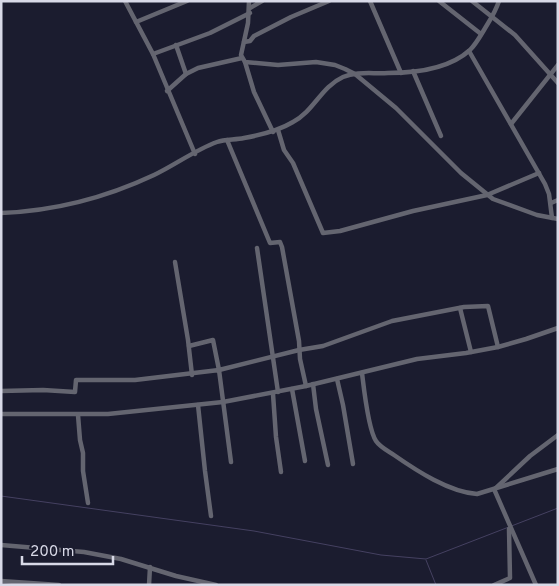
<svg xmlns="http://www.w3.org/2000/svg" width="559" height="586" viewBox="0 0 559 586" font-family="Overpass,sans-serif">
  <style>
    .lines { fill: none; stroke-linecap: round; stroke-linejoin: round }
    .stream { stroke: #454161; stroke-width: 1 }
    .minor { stroke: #646570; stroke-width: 4.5 }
  </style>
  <rect width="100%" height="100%" fill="#1b1c2f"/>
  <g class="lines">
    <g class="stream">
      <path d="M1 496 254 531 381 555 426 559 558 508"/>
      <path d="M426 560 436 585"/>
    </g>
    <g class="minor">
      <path d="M125 1 153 54 195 154"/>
      <path d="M249 1 248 23 241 55 245 62 278 65 316 62 335 65 345 69 355 74 396 108 461 173 493 199 537 215 558 219"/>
      <path d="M370 1 401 73"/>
      <path d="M439 1 481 34"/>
      <path d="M472 1 515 35 558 83"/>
      <path d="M250 8 262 1"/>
      <path d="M136 22 187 1"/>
      <path d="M244 42 250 41 254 36 291 17 329 1"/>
      <path d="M176 45 186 74"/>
      <path d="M469 51 545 184 549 194 552 218"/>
      <path d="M153 54 210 33 250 13"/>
      <path d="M245 62 254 92 273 132"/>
      <path d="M413 71 441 136"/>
      <path d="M167 91 186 74 198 68 242 58"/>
      <path d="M511 124 558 65"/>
      <path d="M278 130 284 150 293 163 323 233 340 231 413 211 487 195 539 173"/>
      <path d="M227 140 270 243 280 242 282 247 299 341 300 359 306 386"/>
      <path d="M551 203 558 200"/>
      <path d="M1 213C55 211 105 198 154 175 175 165 195 150 217 142 225 139 235 140 244 138 261 135 278 131 293 122 314 111 321 87 343 77 357 71 373 74 388 73 415 73 449 69 470 50 477 43 482 33 487 25 492 17 496 10 499 1"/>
      <path d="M257 248 278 392"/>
      <path d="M175 262 188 340 192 375"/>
      <path d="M460 308 471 352"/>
      <path d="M189 346 213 340 219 370 299 350 323 346 392 321 464 307 488 306 498 347"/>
      <path d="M362 373C364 389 368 429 376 441 380 447 388 451 394 455 417 471 449 492 477 494L558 469"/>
      <path d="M337 379 343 405 353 464"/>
      <path d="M313 384 316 409 328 465"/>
      <path d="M292 389 305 461"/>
      <path d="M1 391 43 390 75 392 76 380H135L219 370 231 462"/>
      <path d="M273 394 276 437 281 472"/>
      <path d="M198 405 205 471 211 516"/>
      <path d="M1 414H108L223 402 306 386 417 359 466 353 498 347 526 339 558 328"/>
      <path d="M78 415 80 440 83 453V471L88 503"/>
      <path d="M496 488 530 456 558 435"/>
      <path d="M494 489 536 585"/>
      <path d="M1 545 84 552 121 559 176 576 216 585"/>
      <path d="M1 581 59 585"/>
      <path d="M149 585 150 567"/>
      <path d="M494 585 510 578 509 529"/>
    </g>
  </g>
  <rect width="559" height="586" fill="none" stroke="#d8d9e7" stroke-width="5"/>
  <path d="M22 556v8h91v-8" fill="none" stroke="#d8d9e7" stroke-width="2.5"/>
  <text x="30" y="556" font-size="15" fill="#d8d9e7" stroke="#1b1c2f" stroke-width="4" paint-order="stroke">200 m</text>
</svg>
